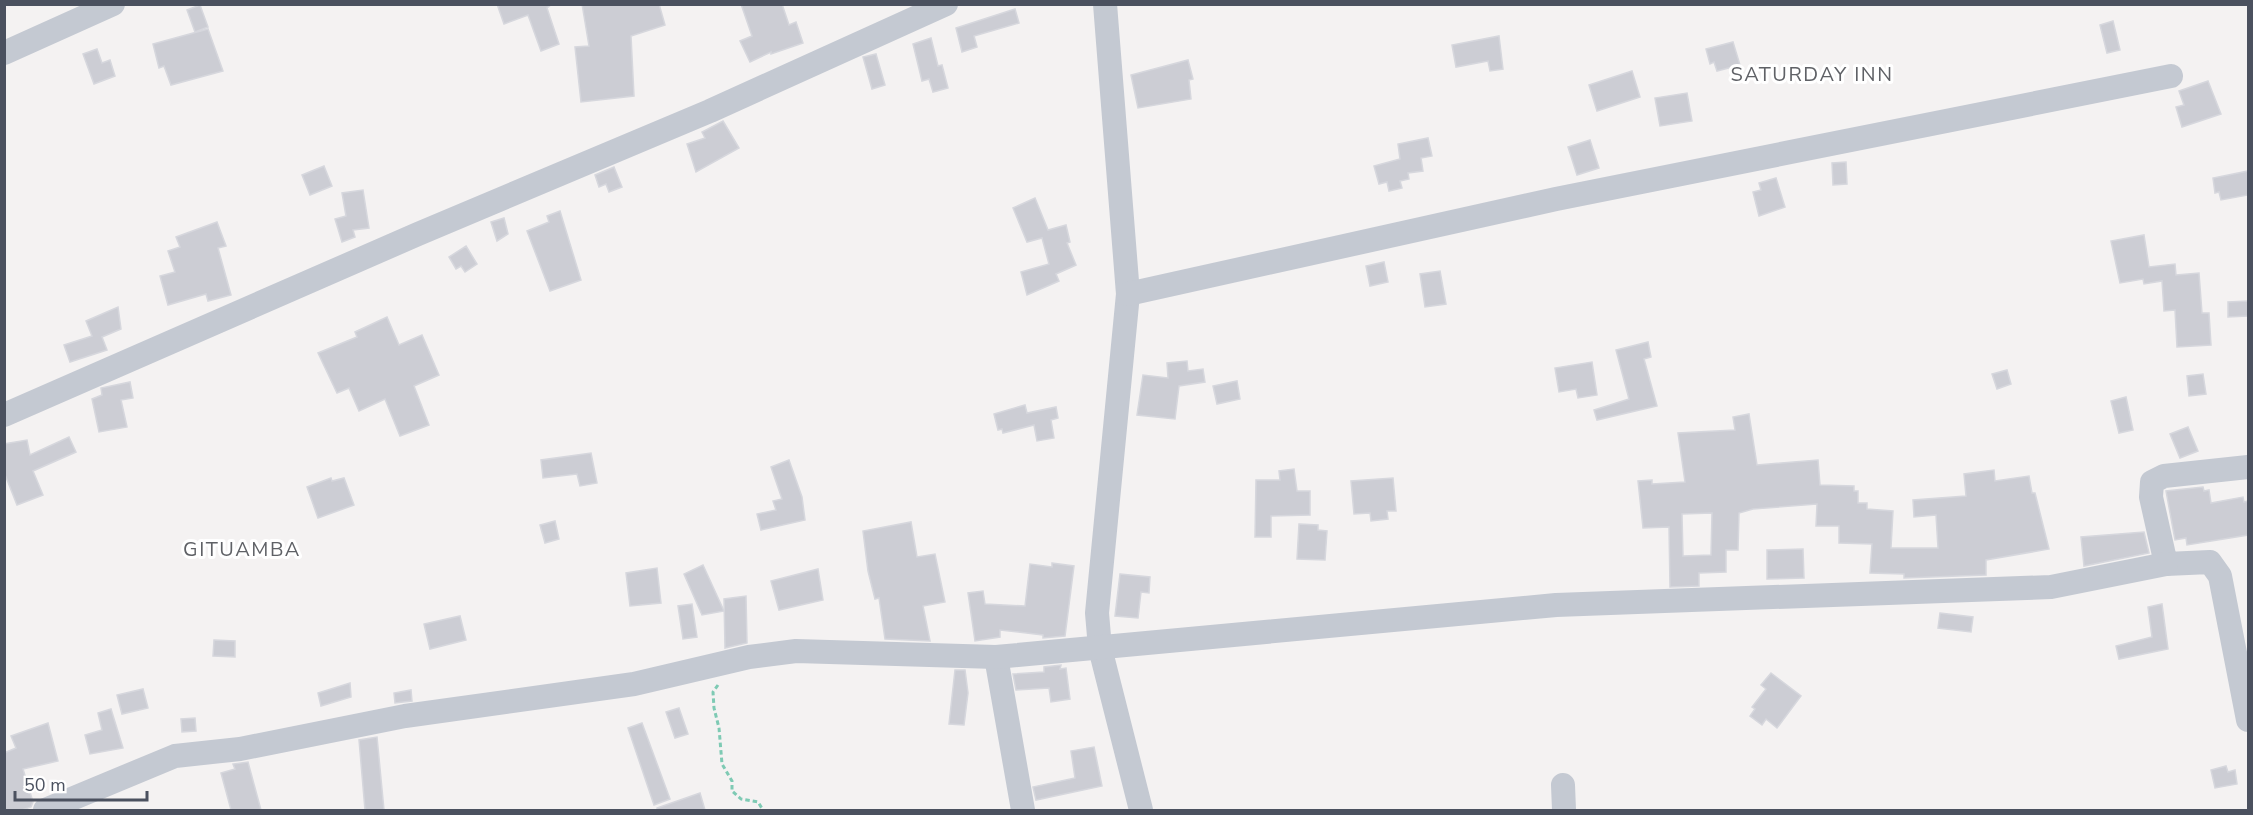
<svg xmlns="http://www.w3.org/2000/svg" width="2253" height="815" viewBox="0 0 2253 815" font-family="'Nunito Sans',sans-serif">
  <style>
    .building { fill: #cccdd4; stroke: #d6d7dd; stroke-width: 1.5; fill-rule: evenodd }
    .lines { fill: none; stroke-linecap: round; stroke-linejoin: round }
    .path { stroke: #7ecab4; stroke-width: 3; stroke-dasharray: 4.5 3; stroke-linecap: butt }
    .minor { stroke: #c4c9d2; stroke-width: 24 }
    .labels { text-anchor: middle; stroke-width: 6; stroke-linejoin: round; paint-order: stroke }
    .quarter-label { font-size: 20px; letter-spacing: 1.5px; fill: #5f6166; stroke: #fff }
  </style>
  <rect width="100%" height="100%" fill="#f4f2f2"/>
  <g class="building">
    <path d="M497 4H552L547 8 559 44 541 51 528 15 504 24Z"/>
    <path d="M582 4H659L665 25 631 36 634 96 581 102 575 47 589 46Z"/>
    <path d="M741 4H782L789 25 796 22 803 43 771 54V52L750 62 740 41 752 36Z"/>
    <path d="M200 5 208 27 195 32 187 10Z"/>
    <path d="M1015 9 1019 23 974 36 977 47 962 52 956 28Z"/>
    <path d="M2113 21 2120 50 2107 53 2100 25Z"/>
    <path d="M208 29 223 71 171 85 164 66 159 68 153 44Z"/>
    <path d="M1499 36 1503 69 1490 71 1488 61 1456 67 1452 45Z"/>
    <path d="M931 38 938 66 942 65 948 88 933 92 929 79 922 81 913 44Z"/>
    <path d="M1733 42 1740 65 1717 71 1714 62 1710 64 1706 49Z"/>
    <path d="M97 49 102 63 110 60 115 76 94 84 83 54Z"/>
    <path d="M876 54 885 85 872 89 863 57Z"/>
    <path d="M1188 60 1193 79 1189 80 1191 99 1138 108 1131 75Z"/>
    <path d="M1632 71 1640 97 1597 111 1589 85Z"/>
    <path d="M2208 81 2221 114 2182 127 2176 107 2184 105 2179 91Z"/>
    <path d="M1687 93 1692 121 1660 126 1655 98Z"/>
    <path d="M723 121 739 148 696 172 687 144 705 138 702 132Z"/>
    <path d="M1428 138 1432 156 1421 158 1423 171 1408 173 1409 179 1400 181 1402 188 1389 191 1387 182 1379 184 1374 166 1400 159 1398 144Z"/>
    <path d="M1590 140 1599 168 1577 175 1568 147Z"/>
    <path d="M1846 162 1847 184 1833 185 1832 163Z"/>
    <path d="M324 166 332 186 310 195 302 175Z"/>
    <path d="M614 167 622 187 609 192 606 184 599 187 595 175Z"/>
    <path d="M2248 171V195L2221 200 2219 192 2215 193 2213 178Z"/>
    <path d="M1776 178 1785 207 1759 216 1753 192 1761 190 1759 183Z"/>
    <path d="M363 190 369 228 353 230 355 237 342 242 335 219 346 216 342 193Z"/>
    <path d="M1035 198 1048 230 1066 225 1070 242 1067 243 1076 265 1056 274 1059 281 1027 295 1021 272 1049 264 1042 238 1027 242 1013 208Z"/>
    <path d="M560 211 581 280 550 291 527 231 549 222 547 216Z"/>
    <path d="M504 218 508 234 497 241 491 222Z"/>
    <path d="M217 222 226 246 218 248 231 295 208 301 206 294 168 305 160 276 175 272 168 251 180 247 176 237Z"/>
    <path d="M2144 235 2149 267 2175 264 2176 275 2199 273 2202 313H2209L2211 345 2177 347 2175 310 2164 311 2162 281 2144 284 2143 279 2120 283 2111 241Z"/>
    <path d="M466 246 477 264 465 272 461 266 456 269 449 257Z"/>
    <path d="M1384 262 1388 282 1370 286 1366 266Z"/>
    <path d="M1440 271 1446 304 1425 307 1420 274Z"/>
    <path d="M2248 301V316L2228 317V302Z"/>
    <path d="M118 307 121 329 102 337 107 350 70 362 64 345 92 336 86 321Z"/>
    <path d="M387 317 399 345 422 335 439 375 414 386 429 425 400 436 385 399 359 411 349 388 337 393 318 353 357 337 355 332Z"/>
    <path d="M1648 342 1651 357 1644 359 1657 406 1597 420 1594 410 1629 399 1616 350Z"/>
    <path d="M1187 361 1188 371 1203 369 1205 382 1179 386 1175 419 1137 415 1143 375 1168 378 1167 363Z"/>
    <path d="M1592 362 1597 395 1578 398 1576 389 1559 392 1555 368Z"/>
    <path d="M2007 370 2011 384 1997 389 1992 374Z"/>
    <path d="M2203 374 2206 394 2189 396 2187 376Z"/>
    <path d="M1237 381 1240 399 1217 404 1213 386Z"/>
    <path d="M130 382 133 398 121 400 127 427 99 432 92 399 102 395 101 388Z"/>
    <path d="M2126 397 2133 430 2119 433 2111 401Z"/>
    <path d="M1025 405 1027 413 1056 407 1058 418 1051 420 1054 438 1037 441 1034 425 1003 433 1002 429 998 430 994 414Z"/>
    <path d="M1749 414 1757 465 1818 460 1820 485 1854 486V491H1858V503H1867V509L1893 511 1891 548H1938L1936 515 1914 517 1913 500 1966 496 1964 474 1994 470 1995 481 2029 476 2032 493H2035L2049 549 1986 560V575L1904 578V574L1870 573 1872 544 1839 543V526H1816L1817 504 1753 509 1739 513 1738 550H1726V572L1699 573V586L1670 587 1669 527 1643 528 1638 481 1652 480V484L1685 482 1678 433 1735 430 1733 417ZM1712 513 1711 555 1683 556 1682 514Z"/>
    <path d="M2188 427 2198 451 2180 458 2170 434Z"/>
    <path d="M69 437 76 452 33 471 43 495 17 505 4 472V444L27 440 30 455Z"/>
    <path d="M591 453 597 483 580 486 577 474 543 478 541 460Z"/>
    <path d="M789 460 802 497 805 520 761 530 757 514 776 510 773 501 782 499 771 467Z"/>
    <path d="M1294 469 1297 491H1310V515L1271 516V537H1255L1256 480H1280L1279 471Z"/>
    <path d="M331 478 332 481 344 478 354 505 318 518 307 487Z"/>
    <path d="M1393 478 1396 511H1387L1388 519 1371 521 1370 513 1354 514 1351 481Z"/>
    <path d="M2203 487 2204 491 2209 490 2211 503 2243 497 2244 502 2248 501V535L2187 545 2186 538 2175 540 2166 491Z"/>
    <path d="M555 521 559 539 545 543 540 525Z"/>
    <path d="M911 522 917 557 935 554 945 602 923 606 930 641 885 639 879 598 875 599 868 571 863 531Z"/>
    <path d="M1299 524 1318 525V530L1327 531 1325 560 1297 559Z"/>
    <path d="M2144 532 2149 553 2084 566 2081 537Z"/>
    <path d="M1803 549 1804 578 1767 579V550Z"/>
    <path d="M1052 563 1074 566 1065 636 1043 638V635L1000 630V637L975 641 968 593 983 591 985 604 1025 606 1030 564 1052 567Z"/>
    <path d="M703 565 724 611 702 615 684 574Z"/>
    <path d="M657 568 661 603 630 606 626 573Z"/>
    <path d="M818 569 823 600 779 610 771 581Z"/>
    <path d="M1120 574 1150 577 1149 593 1141 592 1138 618 1115 616Z"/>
    <path d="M746 596 747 643 725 648 724 599Z"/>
    <path d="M692 604 697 637 683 639 678 606Z"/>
    <path d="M2162 604 2168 649 2119 659 2116 646 2152 637 2148 607Z"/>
    <path d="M1940 613 1973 617 1971 632 1938 628Z"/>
    <path d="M460 616 466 640 430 649 424 624Z"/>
    <path d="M214 640 235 641V657L213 656Z"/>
    <path d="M1061 665 1060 669 1066 668 1070 699 1051 702 1049 688 1016 690 1013 674 1044 672V667Z"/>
    <path d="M955 670H965L968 693 964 725 949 724Z"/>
    <path d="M1771 673 1801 696 1777 728 1766 719 1762 725 1750 716 1755 709 1752 707 1766 689 1761 685Z"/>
    <path d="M350 683 351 697 321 706 318 693Z"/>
    <path d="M143 689 148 708 122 714 117 695Z"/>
    <path d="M411 690 412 701 395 703 394 693Z"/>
    <path d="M679 708 688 734 675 738 666 712Z"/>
    <path d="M111 709 123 748 90 754 85 735 102 730 98 713Z"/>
    <path d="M195 718 196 731 182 732 181 719Z"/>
    <path d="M48 723 58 761 23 769 33 802 31 807 22 810H4V753L16 748 11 736Z"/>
    <path d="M642 723 670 799 654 805 628 728Z"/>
    <path d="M377 737 384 810H365L359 740Z"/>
    <path d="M1094 747 1102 786 1036 800 1033 787 1075 778 1071 751Z"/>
    <path d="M248 762 261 810H231L221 773 235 769 233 764Z"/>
    <path d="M2226 766 2228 772 2235 770 2237 784 2215 788 2211 770Z"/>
    <path d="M700 793 705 810H657V808Z"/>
  </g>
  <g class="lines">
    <path class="path" d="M718 685 713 692 714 708 719 728 722 764 732 781V791L741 799 758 802 763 810"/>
    <g class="minor">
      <path d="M1105 4 1128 294 1097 613 1100 648 1141 810"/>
      <path d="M4 53 113 4"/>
      <path d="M1128 294 1556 199 2171 76"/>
      <path d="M4 415 418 234 710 111 946 4"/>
      <path d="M2248 467 2164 476 2152 482 2151 497 2166 564 2210 562 2220 576 2248 720"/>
      <path d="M996 657 1023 810"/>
      <path d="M1563 785 1564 810"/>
      <path d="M45 810 175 756 240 749 405 716 634 684 749 657 796 651 996 657 1556 605 2051 587 2166 564"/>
    </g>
  </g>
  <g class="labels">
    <g class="quarter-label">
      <text x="1812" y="81">SATURDAY INN</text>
      <text x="242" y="556">GITUAMBA</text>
    </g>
  </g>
  <rect width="2253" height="815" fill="none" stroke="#4b515f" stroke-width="12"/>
  <path d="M15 791v9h132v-9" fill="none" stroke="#4b515f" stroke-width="3"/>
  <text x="24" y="791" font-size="18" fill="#4b515f" stroke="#ffffff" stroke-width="4.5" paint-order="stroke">50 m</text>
</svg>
